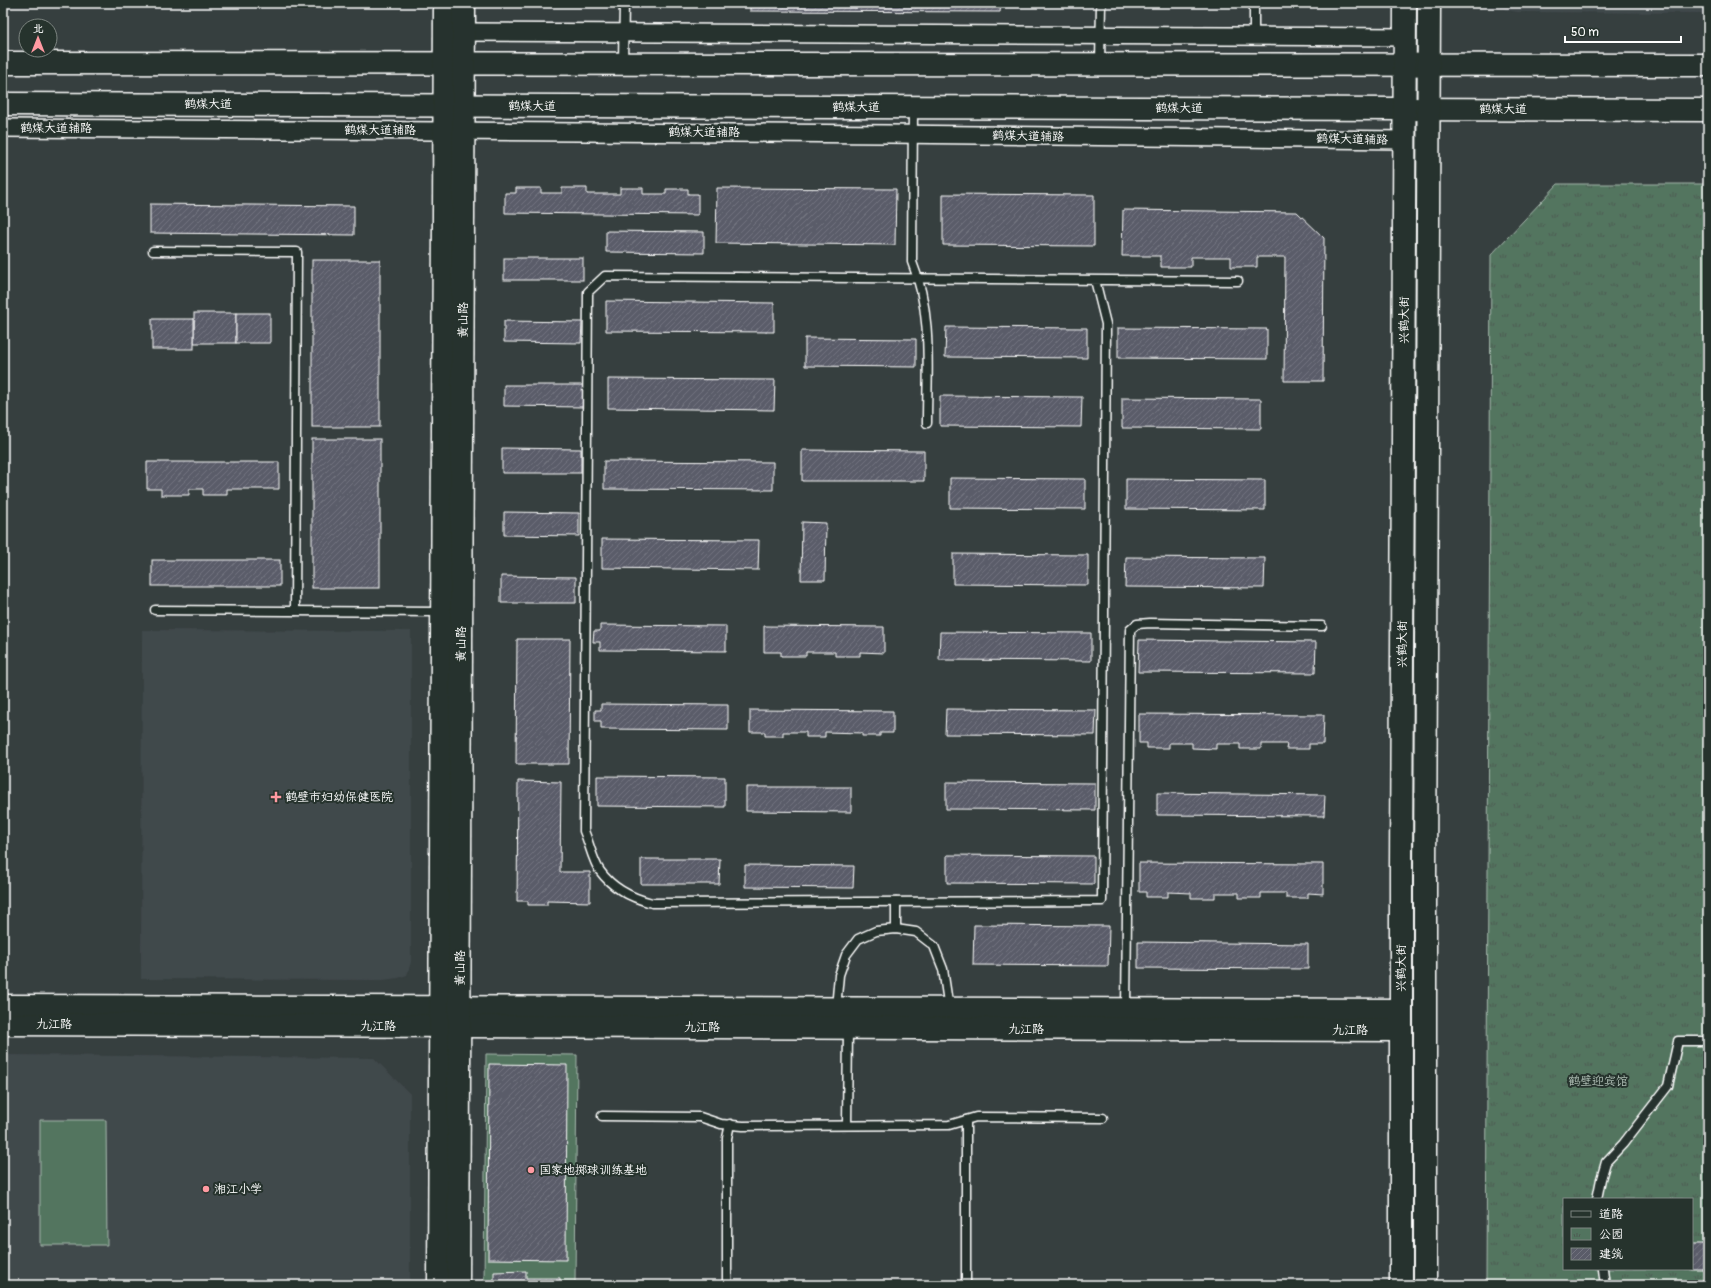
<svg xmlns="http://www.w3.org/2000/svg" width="1711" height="1288" viewBox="0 0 1711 1288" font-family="Pangolin,'LXGW WenKai TC',sans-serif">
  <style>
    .built { fill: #41484c }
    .park { fill: url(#park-tufts); stroke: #a8baaf; fill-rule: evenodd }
    .pitch { fill: #52745f; stroke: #a8baaf }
    .building { fill: url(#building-hatch); stroke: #fff }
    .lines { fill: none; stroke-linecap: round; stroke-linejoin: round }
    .lane-casing { stroke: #fff; stroke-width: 11 }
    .street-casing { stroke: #fff; stroke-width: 20 }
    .secondary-casing { stroke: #fff; stroke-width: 25 }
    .lane { stroke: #26332d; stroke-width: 8 }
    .street { stroke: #26332d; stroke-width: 17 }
    .secondary { stroke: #26332d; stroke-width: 22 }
    .poi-dot { fill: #ff9aa2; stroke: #26332d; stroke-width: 1.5 }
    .labels { text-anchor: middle; stroke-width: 4; stroke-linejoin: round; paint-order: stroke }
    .street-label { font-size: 12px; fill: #fff; stroke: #26332d }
    .poi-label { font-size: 12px; fill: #fff; stroke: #26332d; text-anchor: start }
    .park-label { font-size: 12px; fill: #b1c0b7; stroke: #26332d }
  </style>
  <defs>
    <pattern id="park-tufts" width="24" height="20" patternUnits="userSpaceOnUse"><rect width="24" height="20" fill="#52745f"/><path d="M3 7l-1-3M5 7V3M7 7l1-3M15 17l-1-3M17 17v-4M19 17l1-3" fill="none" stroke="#4e5a53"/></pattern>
    <pattern id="building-hatch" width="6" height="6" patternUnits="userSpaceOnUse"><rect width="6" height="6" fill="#5a5c69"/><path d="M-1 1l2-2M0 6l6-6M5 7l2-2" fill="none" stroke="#737480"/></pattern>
  </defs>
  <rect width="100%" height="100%" fill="#363f3f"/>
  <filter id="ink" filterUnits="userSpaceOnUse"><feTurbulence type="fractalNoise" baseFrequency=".025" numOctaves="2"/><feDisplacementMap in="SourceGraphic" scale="8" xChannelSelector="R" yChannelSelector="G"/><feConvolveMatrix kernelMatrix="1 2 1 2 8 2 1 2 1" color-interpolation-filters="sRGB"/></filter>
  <g filter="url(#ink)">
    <g class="built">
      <path d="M1494 3H1708V13L1518 12 1506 10Z"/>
      <path d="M142 630 411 631V962L407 975 398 978 383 980 141 979Z"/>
      <path d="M3 1055 374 1058 410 1094V1285H3Z"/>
    </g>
    <path class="park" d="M1558 184H1708V1285H1486L1491 255ZM1564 1199H1692V1269H1564Z"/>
    <g class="pitch">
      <path d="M486 1054 577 1055 575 1285H484Z"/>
      <path d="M40 1120H106L107 1245H40Z"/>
    </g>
    <g class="building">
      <path d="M750 3H1001L1000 12 750 11Z"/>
      <path d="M516 188H541V193H562V188H587V194H620V188H643V194H666V189H688V194H698V215L505 213V193H516Z"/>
      <path d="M717 188 896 189 895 245 716 243Z"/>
      <path d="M943 194 1094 195V246L943 245Z"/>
      <path d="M150 204 354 206V235L150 233Z"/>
      <path d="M1123 210 1297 212 1324 238 1323 381H1284L1285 257H1257V267H1231V257H1191V267H1161V256H1122Z"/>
      <path d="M606 231 704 232V253L606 252Z"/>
      <rect x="504" y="258" width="79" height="22"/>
      <rect x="312" y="260" width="68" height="167"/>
      <path d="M606 301 774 303V332L606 331Z"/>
      <rect x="194" y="313" width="42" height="30"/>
      <rect x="236" y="313" width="34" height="30"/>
      <rect x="152" y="319" width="42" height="30"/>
      <path d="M504 321 582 322 581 343 504 342Z"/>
      <path d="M946 327 1087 328V358L945 357Z"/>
      <path d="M1118 328 1267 329V359L1118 358Z"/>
      <path d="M805 338 916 339V367L805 366Z"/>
      <path d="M608 379 775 380 774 410 608 408Z"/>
      <path d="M504 385H584V407L504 406Z"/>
      <path d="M940 396 1082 397 1081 427 940 426Z"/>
      <path d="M1122 398 1261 399V429L1122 428Z"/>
      <rect x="312" y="439" width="68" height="149"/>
      <path d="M502 448 581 449V473H502Z"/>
      <path d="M802 450 924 451V481H802Z"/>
      <path d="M604 461 773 462V490L604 489Z"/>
      <path d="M147 462H279V489H227V495H203V489H189V495H161V489H147Z"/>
      <path d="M950 478 1085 479V509L950 508Z"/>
      <path d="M1126 479 1265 480V510L1126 509Z"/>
      <path d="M504 512 579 513V536L504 535Z"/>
      <path d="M802 522 826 523 825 580H801Z"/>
      <path d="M602 539 759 540 758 570 602 568Z"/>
      <path d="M953 554 1088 555V585L953 584Z"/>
      <path d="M1126 557 1265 558 1264 588 1125 587Z"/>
      <rect x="152" y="560" width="128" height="26"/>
      <path d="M501 576 576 577V603H501Z"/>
      <path d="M600 625 726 626V651L600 650V642H593L594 631H600Z"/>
      <path d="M764 626 884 627V653L860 652V656H835V652H806V656H781V652H764Z"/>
      <path d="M940 632 1091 633V661L939 660Z"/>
      <path d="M517 639H570L569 764H516Z"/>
      <path d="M1139 640 1316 642 1315 673 1138 672Z"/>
      <path d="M601 704 728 705V730L601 729V721H595V710H601Z"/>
      <path d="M946 709 1096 710 1095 735 945 734Z"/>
      <path d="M750 710 893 711V733H880V736H862V733L825 732V737H806V732H783V736H765V732H750Z"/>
      <path d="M1139 714 1324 715 1323 744H1309V749H1286L1287 744H1261V749H1240V744H1216V749L1192 748V743H1169V748H1147V743H1139Z"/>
      <path d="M597 776 725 777V807L597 806Z"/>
      <path d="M518 781 561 782 560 872H590V902L547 901V905H528V901H517Z"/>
      <path d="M946 782 1095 783V810L946 809Z"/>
      <path d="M746 787H851V812L746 811Z"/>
      <path d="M1157 793 1325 795 1324 816 1157 815Z"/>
      <path d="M947 855 1094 856V884L947 883Z"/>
      <path d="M641 859H720L719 884H641Z"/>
      <path d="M1139 863 1323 864V894L1308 893V898H1286V893H1261V898H1239V893H1215V898H1191V893L1168 892V897H1146V892H1139Z"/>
      <path d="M745 865 854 866 853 888 745 887Z"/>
      <path d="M974 925 1109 926 1108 966 973 965Z"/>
      <path d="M1138 942 1308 944V969L1138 968Z"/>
      <path d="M489 1064 567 1065 566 1260 488 1259Z"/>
      <rect x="1692" y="1244" width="16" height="25"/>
      <path d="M526 1271V1278H560V1285H494V1272Z"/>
    </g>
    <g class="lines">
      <defs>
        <g id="lane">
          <path d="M1254 36V3"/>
          <path d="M623 62 624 3"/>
          <path d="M1100 64 1101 3"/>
          <path d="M913 108 912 262C933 313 927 369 927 423"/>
          <path d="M153 251 297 252 295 611"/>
          <path d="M1095 280 1106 324 1102 901 652 903C632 898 613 889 600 871 593 862 589 842 584 831L588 292 605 276 1238 281"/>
          <path d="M155 610 440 612"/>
          <path d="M896 902V929"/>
          <path d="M836 1008 839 975 846 955 858 939 876 931 896 929 916 932 934 946 943 969 949 1009"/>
          <path d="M1126 1009 1130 630 1137 624 1150 623 1322 626"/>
          <path d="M602 1116 700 1117 721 1124 743 1126 949 1125 976 1117 1103 1118"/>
          <path d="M966 1120V1285"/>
          <path d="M847 1125 848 1029"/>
          <path d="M1597 1199 1601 1179 1606 1162 1623 1144 1668 1086 1678 1041H1708"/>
          <path d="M1603 1269 1605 1285"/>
          <path d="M727 1285V1138L730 1124"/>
        </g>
        <g id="street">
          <path d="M464 32 1405 37"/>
          <path d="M3 128 889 134 1404 140"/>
        </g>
        <g id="secondary">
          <path d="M3 63 1708 65"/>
          <path d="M3 104 1708 110"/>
          <path d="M3 1006 1401 1010"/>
          <path d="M3 1024 1401 1030"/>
          <path d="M439 1285 445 3"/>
          <path d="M458 1285 464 3"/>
          <path d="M1401 1285V874L1405 3"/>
          <path d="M1425 1285V874L1429 3"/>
        </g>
      </defs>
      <use href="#lane" class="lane-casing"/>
      <use href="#street" class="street-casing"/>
      <use href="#secondary" class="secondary-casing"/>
      <use href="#lane" class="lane"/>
      <use href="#street" class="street"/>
      <use href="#secondary" class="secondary"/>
    </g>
  </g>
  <g class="poi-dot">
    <path d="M274 791h4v4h4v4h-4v4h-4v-4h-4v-4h4z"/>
    <circle cx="531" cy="1170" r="4"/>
    <circle cx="206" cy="1189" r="4"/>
  </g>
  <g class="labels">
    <g class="street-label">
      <text x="208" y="108">鹤煤大道</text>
      <text x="532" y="110">鹤煤大道</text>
      <text x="856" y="111">鹤煤大道</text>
      <text x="1179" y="112">鹤煤大道</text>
      <text x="1503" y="113">鹤煤大道</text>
      <text x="56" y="132">鹤煤大道辅路</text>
      <text x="380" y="134">鹤煤大道辅路</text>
      <text x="704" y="136">鹤煤大道辅路</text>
      <text transform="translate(1028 136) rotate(1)" y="4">鹤煤大道辅路</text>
      <text transform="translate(1352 139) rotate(1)" y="4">鹤煤大道辅路</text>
      <text transform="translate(463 320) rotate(-90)" y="4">黄山路</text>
      <text transform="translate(1404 320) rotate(-90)" y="4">兴鹤大街</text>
      <text transform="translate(461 644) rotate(-90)" y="4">黄山路</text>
      <text transform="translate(1402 644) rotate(-90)" y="4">兴鹤大街</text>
      <text transform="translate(460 968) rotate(-90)" y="4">黄山路</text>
      <text transform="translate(1401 968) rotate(-90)" y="4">兴鹤大街</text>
      <text x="54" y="1028">九江路</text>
      <text x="378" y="1030">九江路</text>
      <text x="702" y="1031">九江路</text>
      <text x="1026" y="1033">九江路</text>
      <text x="1350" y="1034">九江路</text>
    </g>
    <g class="poi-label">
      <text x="285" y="801">鹤壁市妇幼保健医院</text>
      <text x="539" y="1174">国家地掷球训练基地</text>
      <text x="214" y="1193">湘江小学</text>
    </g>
    <g class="park-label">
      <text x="1598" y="1085">鹤壁迎宾馆</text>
    </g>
  </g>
  <rect width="1711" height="1288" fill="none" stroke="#26332d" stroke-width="16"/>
  <rect x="8" y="8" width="1695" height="1272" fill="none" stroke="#fff" stroke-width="1.5" filter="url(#ink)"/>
  <rect x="1563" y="1198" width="130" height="72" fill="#26332d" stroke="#7d8581"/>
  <rect x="1571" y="1211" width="20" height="6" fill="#26332d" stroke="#7d8581"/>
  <text x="1599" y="1218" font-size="12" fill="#ffffff">道路</text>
  <rect x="1571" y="1228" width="20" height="12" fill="url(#park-tufts)" stroke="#7d8581"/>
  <text x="1599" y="1238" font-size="12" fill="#ffffff">公园</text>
  <rect x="1571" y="1248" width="20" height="12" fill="url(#building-hatch)" stroke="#7d8581"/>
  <text x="1599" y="1258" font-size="12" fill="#ffffff">建筑</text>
  <g transform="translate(38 38)"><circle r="19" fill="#26332d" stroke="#7d8581"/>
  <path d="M0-3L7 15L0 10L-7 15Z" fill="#ff9aa2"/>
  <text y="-6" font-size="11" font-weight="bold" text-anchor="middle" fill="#ffffff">北</text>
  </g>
  <path d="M1565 36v6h116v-6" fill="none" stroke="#ffffff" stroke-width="2"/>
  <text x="1571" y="36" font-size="12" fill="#ffffff" stroke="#26332d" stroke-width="3" paint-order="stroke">50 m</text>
</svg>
